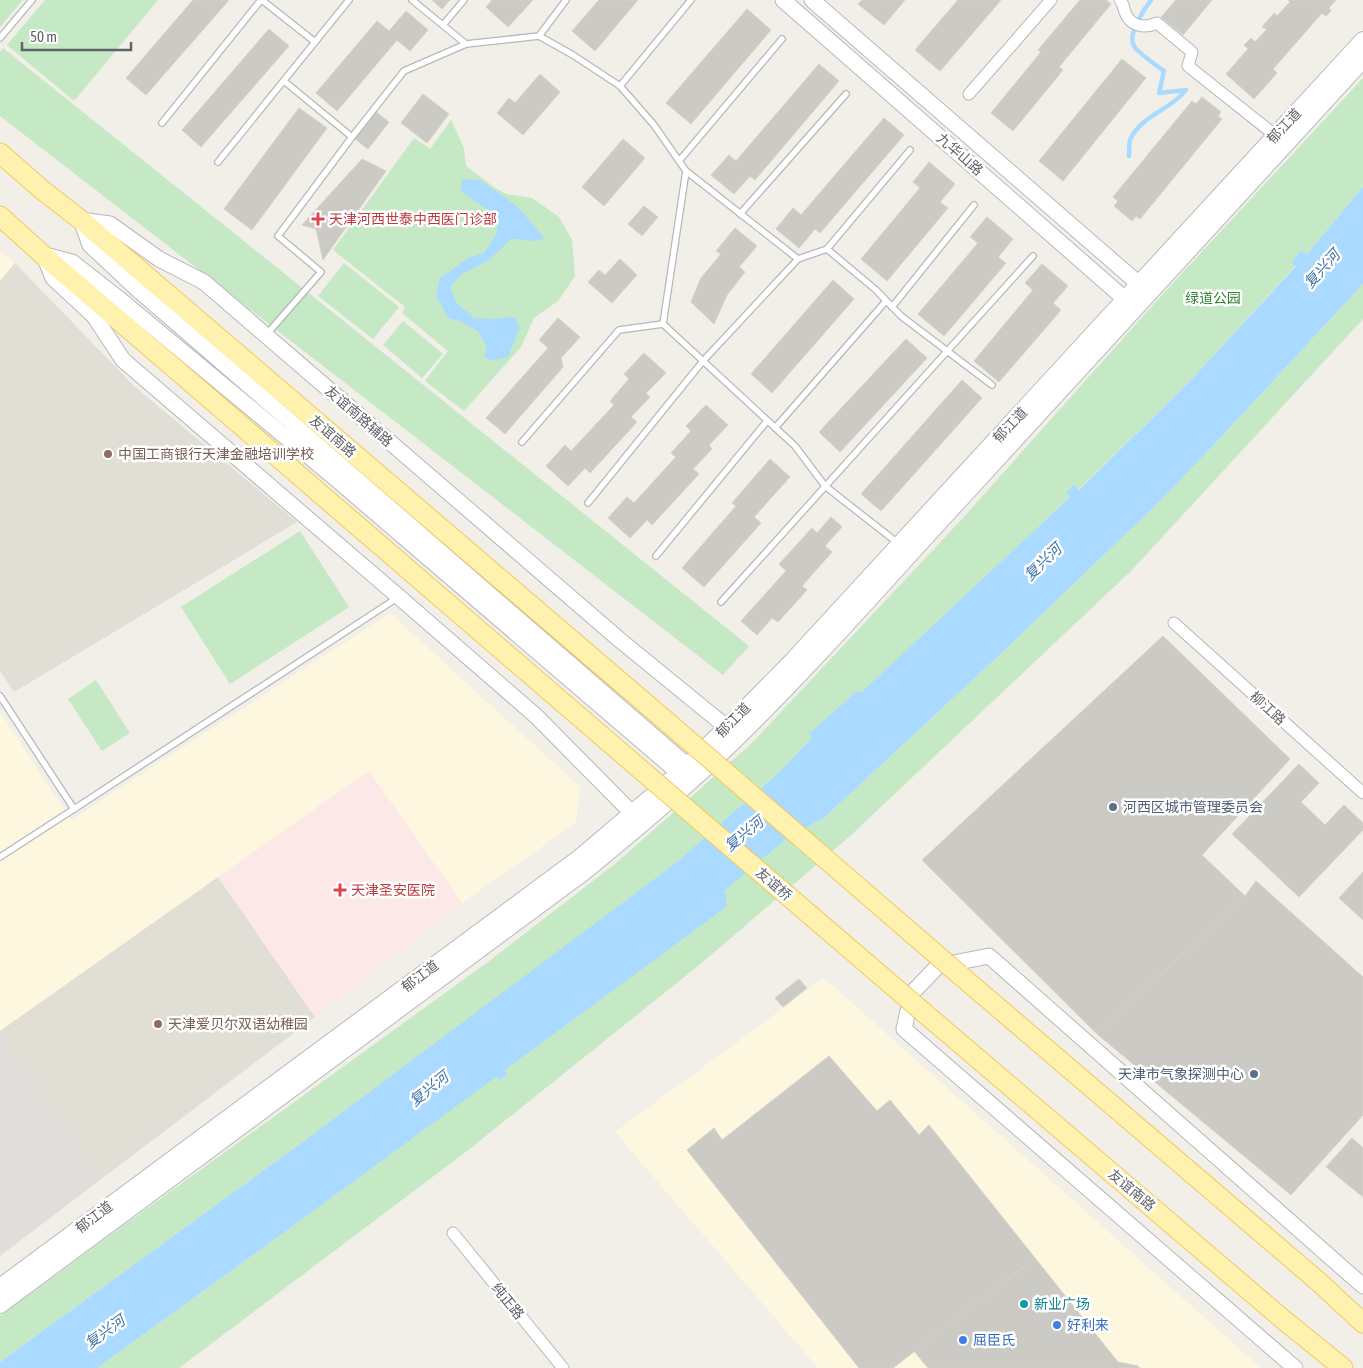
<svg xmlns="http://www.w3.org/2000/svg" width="1363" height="1368" viewBox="0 0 1363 1368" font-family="'Asap Condensed','Noto Sans SC',sans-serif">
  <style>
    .commercial { fill: #fef7e0 }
    .industrial { fill: #e0deda }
    .education { fill: #e1ded6 }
    .medical { fill: #fce8e6 }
    .green { fill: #c5e8c5 }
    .water { fill: #aadaff }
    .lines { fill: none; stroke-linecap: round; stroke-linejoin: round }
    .stream { stroke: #aadaff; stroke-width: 4.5 }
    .building { fill: #cccac5; stroke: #d6d1c6 }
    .service-casing { stroke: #b5b8bc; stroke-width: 8 }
    .minor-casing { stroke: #b5b8bc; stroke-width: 13 }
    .tertiary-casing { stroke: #b5b8bc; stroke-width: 17 }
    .secondary-casing { stroke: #b6babf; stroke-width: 18 }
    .primary-casing { stroke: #f2c960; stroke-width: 21 }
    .service { stroke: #fff; stroke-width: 5.5 }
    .minor { stroke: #fff; stroke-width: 11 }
    .tertiary { stroke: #fff; stroke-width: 15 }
    .secondary { stroke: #fff; stroke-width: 16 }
    .primary { stroke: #fff2af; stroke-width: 19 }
    .primary-bridge-casing { stroke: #f2c960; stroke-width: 21; stroke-linecap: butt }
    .primary-bridge { stroke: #fff2af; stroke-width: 19 }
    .health-dot { fill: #e0444e; stroke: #fff; stroke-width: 2 }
    .education-dot { fill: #8d6e63; stroke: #fff; stroke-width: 2 }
    .service-dot { fill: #5c6f8a; stroke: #fff; stroke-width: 2 }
    .culture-dot { fill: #0f9aa8; stroke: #fff; stroke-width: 2 }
    .shop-dot { fill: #3f7fe0; stroke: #fff; stroke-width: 2 }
    .labels { text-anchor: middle; stroke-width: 5; stroke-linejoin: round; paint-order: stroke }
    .street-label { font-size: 14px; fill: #5f6368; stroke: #fff }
    .health-label { font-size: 14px; fill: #be3a42; stroke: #fff; text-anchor: start }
    .park-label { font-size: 14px; fill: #348238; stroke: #fff }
    .education-label { font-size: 14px; fill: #785e54; stroke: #fff; text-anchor: start }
    .service-label { font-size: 14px; fill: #4e5e75; stroke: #fff; text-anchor: start }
    .culture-label { font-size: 14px; fill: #0d838f; stroke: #fff; text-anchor: start }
    .shop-label { font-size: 14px; fill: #366cbe; stroke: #fff; text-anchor: start }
    .water-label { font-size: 15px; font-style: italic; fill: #4174aa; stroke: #fff }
  </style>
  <rect width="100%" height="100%" fill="#f1efe8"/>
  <g class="commercial">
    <path d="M0 251 15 263 0 281Z"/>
    <path d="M390 613 580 787 576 823 462 903 369 772 0 1031V712L71 820Z"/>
    <path d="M824 978 1261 1368H818L615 1132Z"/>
  </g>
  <path class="industrial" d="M0 1037 100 1180 0 1256Z"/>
  <g class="education">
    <path d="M15 263 134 386 297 522 14 692 0 671V281Z"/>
    <path d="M218 877 315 1017 100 1180 0 1037V1031Z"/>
  </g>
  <path class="medical" d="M369 771 462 903 315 1017 218 877Z"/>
  <g class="green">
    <path d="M0 0H23L0 27Z"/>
    <path d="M45 0H158L74 101 7 45Z"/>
    <path d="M3 48 749 646 723 675 0 116V52Z"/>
    <path d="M1363 78V187L1307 254 1300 251 1291 263 1296 265 1191 380 1078 490 1066 493 1070 497 861 694 858 690 809 735 812 738 777 774 676 864 304 1141 0 1362V1316L120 1228 488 962 615 864 751 744 963 518 1162 295Z"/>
    <path d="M451 120 464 148 466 166 494 187 506 194 532 198 559 217 572 240 575 276 558 301 534 318 521 347 464 411 425 381 448 351 402 313 405 307 333 250 414 138 430 149Z"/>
    <path d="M344 263 399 307 373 339 318 296Z"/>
    <path d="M1363 284V319L1132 570 850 836 698 966 467 1151 179 1368H97L275 1239 496 1076 507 1074 505 1070 727 899 723 891 785 840 825 817 1008 647 1155 506 1210 449Z"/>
    <path d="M403 321 443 354 422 378 383 345Z"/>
    <path d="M300 531 349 607 230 684 181 607Z"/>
    <path d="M96 680 130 733 102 751 68 699Z"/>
  </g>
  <g class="water">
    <path d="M462 179 479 180 499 193 519 208 544 238C530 244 525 238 511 239L489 260 459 276 450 288 457 303 474 318 492 319 514 317 520 326 508 357 491 361 484 356 487 347 478 331 460 321 448 318 436 295 440 278 467 259 485 252 496 235 499 218 461 191Z"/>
    <path d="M1363 187V284L1210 449 1155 506 1008 647 825 817 785 840 724 891 727 899 726 907 505 1070 507 1075 499 1080 496 1077 275 1239 97 1368H0V1362L304 1141 676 863 777 774 812 738 809 734 858 690 861 693 1070 497 1066 493 1074 485 1079 490 1191 380 1296 266 1291 263 1300 251 1307 254Z"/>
  </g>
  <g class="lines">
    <path class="stream" d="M1129 156C1129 151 1129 144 1130 140 1141 115 1171 110 1186 90L1159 93 1164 71C1156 65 1138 53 1134 46 1127 35 1144 9 1151 0"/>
  </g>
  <g class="building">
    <path d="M193 0H229L146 95 126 78Z"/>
    <path d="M432 0H450L442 9Z"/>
    <path d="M492 0H533L508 27 486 7Z"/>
    <path d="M599 0H638L595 51 572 31Z"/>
    <path d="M862 0H905L884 25 858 4Z"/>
    <path d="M958 0H1001L940 71 915 50Z"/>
    <path d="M1080 0H1106L1111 4 1059 67 1063 70 1013 131 991 113 1041 52 1038 50Z"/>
    <path d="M1176 0H1212L1183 35 1161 17Z"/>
    <path d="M1288 0H1336L1329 8 1331 11 1326 16 1322 13 1273 69 1277 73 1254 99 1226 74 1248 49 1244 45 1251 38 1255 42 1267 29 1262 27 1274 13 1277 16 1290 2Z"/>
    <path d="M747 9 771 30 691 124 666 103Z"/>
    <path d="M406 11 428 30 410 51 397 40 337 111 316 93 377 21 389 31Z"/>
    <path d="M269 29 289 46 201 147 182 130Z"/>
    <path d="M1122 59 1146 78 1063 181 1039 161Z"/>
    <path d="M819 64 839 81 755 180 750 176 734 194 711 175 729 155 736 161Z"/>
    <path d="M540 74 560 92 523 135 497 113 509 98 515 103Z"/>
    <path d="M423 94 449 114 427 143 401 123Z"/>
    <path d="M1202 97 1221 112 1218 116 1222 119 1140 219 1136 216 1132 221 1114 206 1118 201 1113 197 1192 101 1196 104Z"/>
    <path d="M299 108 327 128 252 230 224 209Z"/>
    <path d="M376 112 389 122 368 149 355 139Z"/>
    <path d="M884 118 904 135 820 233 815 229 799 248 776 229 793 208 801 215Z"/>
    <path d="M623 139 645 158 604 206 582 187Z"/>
    <path d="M362 159 386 171 323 260 316 229 302 225Z"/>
    <path d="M929 162 955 184 940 202 948 208 887 281 861 259 920 188 913 182Z"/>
    <path d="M644 206 658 217 642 236 628 224Z"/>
    <path d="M987 217 1013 239 998 257 1006 263 944 336 918 314 978 243 970 237Z"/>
    <path d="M735 228 757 246 739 267 745 272 727 295 714 324 691 302 701 278 721 254 716 251Z"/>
    <path d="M620 259 637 275 612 303 588 282 599 270 605 275Z"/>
    <path d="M1042 264 1068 286 1053 303 1061 310 999 382 974 361 1033 290 1025 283Z"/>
    <path d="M833 280 854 299 772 393 751 374Z"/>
    <path d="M558 318 580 337 561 358 563 367 505 434 486 418 548 348 539 340Z"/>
    <path d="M906 339 927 358 840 452 819 432Z"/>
    <path d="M644 353 666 373 646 393 650 397 631 417 637 422 590 473 585 468 568 486 546 466 565 445 571 451 614 405 610 401 629 379 624 374Z"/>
    <path d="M962 380 982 398 881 511 861 494Z"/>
    <path d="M706 405 728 425 709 445 712 449 693 469 699 474 652 525 647 520 630 538 608 518 627 497 634 503 676 457 671 453 691 431 686 426Z"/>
    <path d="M770 459 790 477 754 517 761 523 704 587 682 568 736 506 732 503Z"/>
    <path d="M831 517 842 527 825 546 832 552 802 586 807 590 778 622 772 618 757 635 741 621 786 571 779 564 812 528 817 533Z"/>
    <path d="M1163 636 1290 759 1202 855 1245 896 1097 1034 922 860Z"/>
    <path d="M1299 764 1319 783 1301 802 1325 825 1344 805 1363 823V830L1299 897 1232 834Z"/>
    <path d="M1363 872V920L1339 898Z"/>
    <path d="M1256 881 1363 977V1115L1291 1195 1097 1034 1245 896Z"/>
    <path d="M799 979 807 988 783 1007 775 998Z"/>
    <path d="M829 1056 877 1111 890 1100 919 1135 929 1125 1035 1258 893 1368H859L687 1150 714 1128 722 1140Z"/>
    <path d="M1352 1138 1363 1148V1197L1326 1167Z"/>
    <path d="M1035 1258 1118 1362 1138 1366 1140 1368H928L914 1351Z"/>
  </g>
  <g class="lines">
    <defs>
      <g id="service">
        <path d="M262 0 315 42"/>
        <path d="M412 0 466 44"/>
        <path d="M443 25 464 0"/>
        <path d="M539 36 566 0"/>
        <path d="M0 38 32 0"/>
        <path d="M284 81 352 137"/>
        <path d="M620 86 691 0"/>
        <path d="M162 123 261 0"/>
        <path d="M679 161 782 39"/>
        <path d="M218 162 349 0"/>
        <path d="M686 171 663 324 795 446 825 486 899 544"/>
        <path d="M740 214 846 94"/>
        <path d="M827 249 910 150"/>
        <path d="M892 307 974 205"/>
        <path d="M267 334 321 272 278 236 352 137 404 71 466 44 539 36 573 55 620 86 654 125 686 171 798 259 827 249 876 290 901 316 992 385"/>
        <path d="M775 428 886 301"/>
        <path d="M522 442 619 330 663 324"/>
        <path d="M588 503 703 361 798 259"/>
        <path d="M656 556 767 421"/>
        <path d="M721 602 1033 256"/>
        <path d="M0 696 74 809 0 857"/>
        <path d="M74 809 397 598"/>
      </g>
      <g id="minor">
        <path d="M1120 0C1124 4 1123 7 1125 12 1130 26 1144 29 1157 23L1192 52 1188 66 1281 140"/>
        <path d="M969 94 1051 0"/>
        <path d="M1174 623 1363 793"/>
        <path d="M453 1233 563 1368"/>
      </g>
      <g id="tertiary">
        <path d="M783 0 1134 307"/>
        <path d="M812 0 1147 291"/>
        <path d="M45 255 72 262 123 302 336 479 687 780"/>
        <path d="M44 256 53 278 94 316 123 360 399 597 536 716 632 813 640 820"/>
        <path d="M695 772 136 288 90 245 81 220 110 224 159 259 204 282 621 641 735 734"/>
        <path d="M1295 1368 904 1029 912 993 938 966 989 956 1363 1286"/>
      </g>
      <g id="secondary">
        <path d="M0 1287 579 858 679 773 727 727 793 660 1363 40"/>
        <path d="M0 1305 584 872C637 829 689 785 737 738 814 663 885 581 958 502 1093 355 1228 208 1363 60"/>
      </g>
      <g id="primary">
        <path d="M0 153 41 189 81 220 665 720"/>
        <path d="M0 216 43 255 626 757"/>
        <path d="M960 975 1320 1283 1363 1323"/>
        <path d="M922 1011 1285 1321 1343 1368"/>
      </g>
    </defs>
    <use href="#service" class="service-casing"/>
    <use href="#minor" class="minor-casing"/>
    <use href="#tertiary" class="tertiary-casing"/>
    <use href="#secondary" class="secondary-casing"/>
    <use href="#primary" class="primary-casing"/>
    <use href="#service" class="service"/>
    <use href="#minor" class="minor"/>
    <use href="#tertiary" class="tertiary"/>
    <use href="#secondary" class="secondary"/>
    <use href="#primary" class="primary"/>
    <defs>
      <g id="primary-bridge">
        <path d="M665 720 960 975"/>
        <path d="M626 757 922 1011"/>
      </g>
    </defs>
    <use href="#primary-bridge" class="primary-bridge-casing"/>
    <use href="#primary-bridge" class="primary-bridge"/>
  </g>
  <g class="health-dot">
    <path d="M315.5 211.5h5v5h5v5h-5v5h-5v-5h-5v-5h5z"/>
    <path d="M337.5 882.5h5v5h5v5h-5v5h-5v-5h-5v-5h5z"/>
  </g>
  <g class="education-dot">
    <circle cx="108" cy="454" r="5"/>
    <circle cx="158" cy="1024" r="5"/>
  </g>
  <g class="service-dot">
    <circle cx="1113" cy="807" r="5"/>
    <circle cx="1254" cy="1074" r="5"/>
  </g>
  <circle class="culture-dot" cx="1024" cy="1304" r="5"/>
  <g class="shop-dot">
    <circle cx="1057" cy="1325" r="5"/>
    <circle cx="963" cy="1340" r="5"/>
  </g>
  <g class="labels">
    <g class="street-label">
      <text transform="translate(1284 126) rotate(-47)" y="5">郁江道</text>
      <text transform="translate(960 154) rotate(41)" y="5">九华山路</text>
      <text transform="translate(359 416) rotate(41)" y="5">友谊南路辅路</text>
      <text transform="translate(1010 425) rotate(-47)" y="5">郁江道</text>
      <text transform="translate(333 436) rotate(41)" y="5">友谊南路</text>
      <text transform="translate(1268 708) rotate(42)" y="5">柳江路</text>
      <text transform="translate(733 720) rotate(-45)" y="5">郁江道</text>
      <text transform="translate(774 884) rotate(41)" y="5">友谊桥</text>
      <text transform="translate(420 976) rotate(-37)" y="5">郁江道</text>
      <text transform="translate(1132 1190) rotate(40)" y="5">友谊南路</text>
      <text transform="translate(94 1217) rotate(-37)" y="5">郁江道</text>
      <text transform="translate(508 1301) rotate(51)" y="5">纯正路</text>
    </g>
    <g class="health-label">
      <text x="329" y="224">天津河西世泰中西医门诊部</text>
      <text x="351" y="895">天津圣安医院</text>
    </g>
    <g class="park-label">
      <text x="1213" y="303">绿道公园</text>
    </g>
    <g class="education-label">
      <text x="118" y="459">中国工商银行天津金融培训学校</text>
      <text x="168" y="1029">天津爱贝尔双语幼稚园</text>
    </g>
    <g class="service-label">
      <text x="1123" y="812">河西区城市管理委员会</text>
      <text x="1244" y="1079" text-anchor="end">天津市气象探测中心</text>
    </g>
    <g class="culture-label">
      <text x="1034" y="1309">新业广场</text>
    </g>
    <g class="shop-label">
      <text x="1067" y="1330">好利来</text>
      <text x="973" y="1345">屈臣氏</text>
    </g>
    <g class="water-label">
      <text transform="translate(1322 269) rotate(-48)" y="5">复兴河</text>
      <text transform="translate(1043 562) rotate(-44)" y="5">复兴河</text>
      <text transform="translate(744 834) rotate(-39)" y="5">复兴河</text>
      <text transform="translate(429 1089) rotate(-39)" y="5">复兴河</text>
      <text transform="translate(105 1332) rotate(-36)" y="5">复兴河</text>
    </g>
  </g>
  <path d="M22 42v8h109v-8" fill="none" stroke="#5f6368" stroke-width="2.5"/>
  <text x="30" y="42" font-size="15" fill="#5f6368" stroke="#ffffff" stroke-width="4" paint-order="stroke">50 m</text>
</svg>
